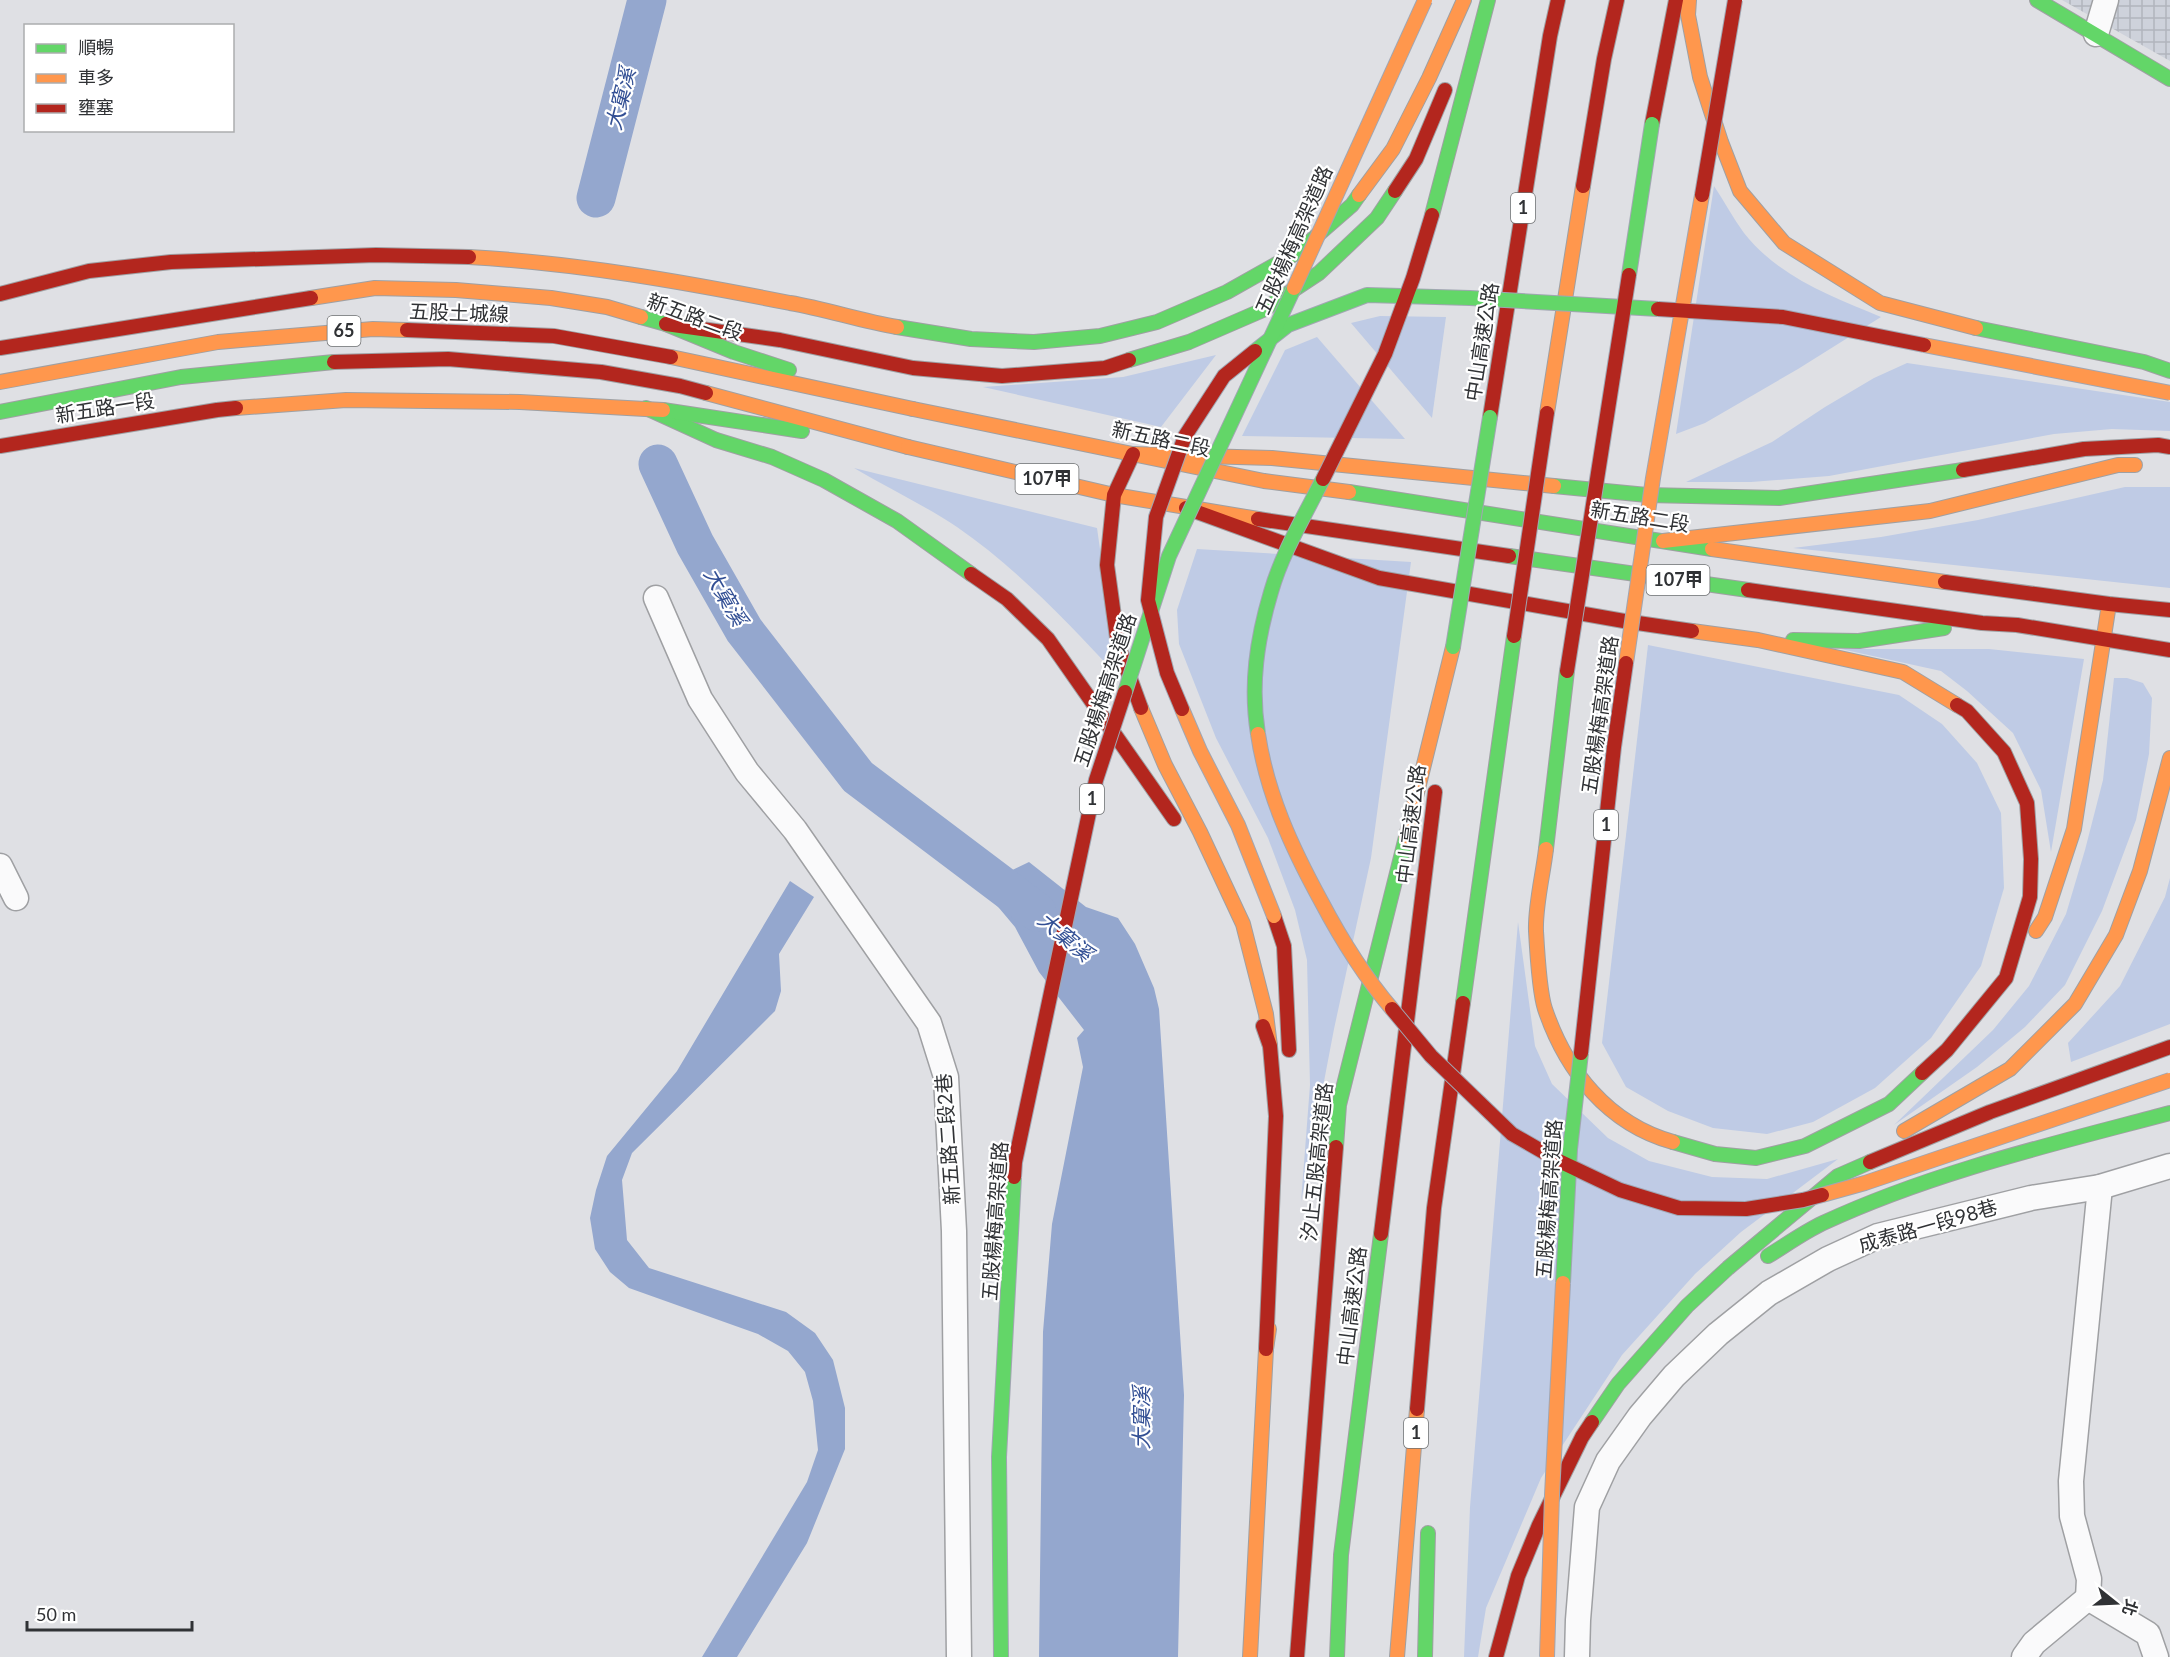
<svg xmlns="http://www.w3.org/2000/svg" width="2170" height="1657" viewBox="0 0 2170 1657" font-family="Lato,'Noto Sans TC',sans-serif">
  <style>
    .industrial { fill: url(#industrial-grid) }
    .grass { fill: #bfcbe5 }
    .water { fill: #94a7ce }
    .lines { fill: none; stroke-linecap: round; stroke-linejoin: round }
    .river { stroke: #94a7ce; stroke-width: 39 }
    .street-casing { stroke: #9fa0a3; stroke-width: 27 }
    .fast-casing { stroke: #9fa0a3; stroke-width: 16 }
    .slow-casing { stroke: #9fa0a3; stroke-width: 16 }
    .jam-casing { stroke: #9fa0a3; stroke-width: 16 }
    .street { stroke: #fafafb; stroke-width: 24 }
    .fast { stroke: #63d668; stroke-width: 14 }
    .slow { stroke: #ff974d; stroke-width: 14 }
    .jam { stroke: #b3261e; stroke-width: 14 }
    .fast-bridge-casing { stroke: #a1a6b2; stroke-width: 16; stroke-linecap: butt }
    .slow-bridge-casing { stroke: #a1a6b2; stroke-width: 16; stroke-linecap: butt }
    .jam-bridge-casing { stroke: #a1a6b2; stroke-width: 16; stroke-linecap: butt }
    .fast-bridge { stroke: #63d668; stroke-width: 14 }
    .slow-bridge { stroke: #ff974d; stroke-width: 14 }
    .jam-bridge { stroke: #b3261e; stroke-width: 14 }
    .labels { text-anchor: middle; stroke-width: 4.5; stroke-linejoin: round; paint-order: stroke }
    .shield { fill: #fff; stroke: #6e7072; stroke-width: 1.5 }
    .shield-label { font-size: 18px; font-weight: bold; fill: #303235 }
    .street-label { font-size: 20px; fill: #303235; stroke: #fff }
    .water-label { font-size: 21px; font-style: italic; fill: #324f94; stroke: #fff }
  </style>
  <defs>
    <pattern id="industrial-grid" width="8" height="8" patternUnits="userSpaceOnUse" patternTransform="scale(1.5)"><rect width="8" height="8" fill="#ced2db"/><path d="M0 4h8M4 0v8" fill="none" stroke="#b1b5bd"/></pattern>
  </defs>
  <rect width="100%" height="100%" fill="#dfe0e4"/>
  <path class="industrial" d="M2062 0H2170V61Z"/>
  <g class="grass">
    <path d="M1714 186C1724 201 1733 218 1744 233 1779 277 1830 296 1881 317L1798 369 1705 423 1676 434Z"/>
    <path d="M1380 316 1446 317 1432 418 1351 323Z"/>
    <path d="M1317 337 1405 439 1242 436 1285 350Z"/>
    <path d="M1216 355 1161 427 983 387 1123 377Z"/>
    <path d="M1907 363 2170 402V431L2112 429 2054 434 1829 476 1751 482H1686L1772 442 1825 407 1874 378Z"/>
    <path d="M854 468 1097 528 1118 676C1068 623 1018 569 957 527 924 505 888 488 854 468Z"/>
    <path d="M2125 487H2170V588L1793 548 1881 537 1978 520Z"/>
    <path d="M1197 549 1411 562 1371 858 1334 1029 1301 1202 1310 1085 1307 960 1295 910 1268 838 1216 738 1179 644 1177 610Z"/>
    <path d="M1648 645 1899 695 1942 724 1977 763 2001 813 2004 888 1981 966 1931 1038 1875 1088 1813 1122 1767 1134 1713 1128 1668 1111 1626 1087 1602 1043Z"/>
    <path d="M1841 649H1989L2084 659 2051 852 2041 790 2013 733 1967 691 1941 671Z"/>
    <path d="M2114 678H2127L2143 683 2152 698 2149 754 2136 820 2102 911 2065 985 2025 1027 1977 1067 1894 1125 1993 1030 2029 986 2066 914 2085 850 2103 780Z"/>
    <path d="M2170 878V1024L2071 1062 2068 1043 2120 986 2165 897Z"/>
    <path d="M1518 922 1535 1046 1552 1084 1608 1138 1649 1161 1712 1177 1767 1179 1838 1159 1741 1232 1695 1274 1622 1355 1541 1478 1486 1608 1478 1657H1464L1470 1507Z"/>
  </g>
  <g class="water">
    <path d="M1029 862 1086 907 1118 918 1135 944 1154 988 1159 1009 1184 1395 1178 1657H1039L1043 1332 1052 1224 1083 1067 1077 1038 1084 1030 1039 972 1015 927 994 902V879Z"/>
    <path d="M790 881 814 897 779 954 781 991 775 1011 632 1153 622 1180 627 1240 649 1268 786 1312 815 1333 833 1360 845 1408V1449L807 1543 737 1657H702L807 1482 818 1450 813 1401 805 1372 788 1351 758 1334 629 1288 610 1272 595 1249 590 1218 596 1190 607 1156 677 1071Z"/>
  </g>
  <g class="lines">
    <g class="river">
      <path d="M596 198 647 0"/>
      <path d="M658 464 695 544 744 630 858 777 1037 912"/>
    </g>
    <defs>
      <g id="street">
        <path d="M2096 34 2106 0"/>
        <path d="M656 598 700 699 747 772 795 830 929 1023 946 1077 954 1231 959 1657"/>
        <path d="M0 866 16 898"/>
        <path d="M2100 1187 2071 1481 2072 1516 2089 1579 2088 1598 2148 1634 2156 1657"/>
        <path d="M1577 1657 1578 1620 1587 1507 1608 1461 1640 1416 1674 1376 1718 1334 1769 1293 1828 1259 1878 1236 2031 1198 2100 1187 2170 1166"/>
        <path d="M2024 1657 2034 1643 2088 1598"/>
      </g>
      <g id="fast">
        <path d="M2037 0 2170 79"/>
        <path d="M1432 215 1488 0"/>
        <path d="M641 317 666 324 734 352 789 370"/>
        <path d="M897 327 971 339 1034 342 1100 336 1157 322 1227 292 1298 252 1352 205 1359 195"/>
        <path d="M1976 328 2144 362 2170 371"/>
        <path d="M1129 360 1189 342 1263 310 1319 273 1377 218 1395 191"/>
        <path d="M646 408 716 440 772 457 824 480 897 521 971 574"/>
        <path d="M663 410 802 431"/>
        <path d="M0 412 181 377 334 362"/>
        <path d="M1554 486 1647 495 1779 498 1963 470"/>
        <path d="M1349 492 1712 549"/>
        <path d="M1509 556 1748 590"/>
        <path d="M1793 640 1859 641 1944 628"/>
        <path d="M1546 849 1567 671"/>
        <path d="M1463 1003 1514 636"/>
        <path d="M1673 1142 1715 1154 1756 1158 1805 1146 1889 1104 1922 1073"/>
        <path d="M1336 1147 1339 1105 1406 837"/>
        <path d="M1768 1256C1786 1245 1804 1232 1823 1223 1933 1172 2053 1144 2170 1113"/>
        <path d="M1592 1422 1618 1384 1687 1306 1728 1268 1838 1176 1870 1162"/>
        <path d="M1337 1657 1341 1555 1381 1234"/>
        <path d="M1425 1657 1428 1533"/>
      </g>
      <g id="slow">
        <path d="M1689 0 1688 15 1700 77 1721 142 1740 191 1784 243 1880 303 1976 328"/>
        <path d="M1359 195 1393 149 1429 78 1464 0"/>
        <path d="M469 257C577 263 684 282 790 303 826 309 861 321 897 327"/>
        <path d="M311 298 375 288 456 290 551 298 607 307 641 317"/>
        <path d="M671 357 913 409"/>
        <path d="M0 382 218 342 373 329 407 330"/>
        <path d="M706 393 908 447"/>
        <path d="M236 408 346 400 520 402 663 410"/>
        <path d="M913 409 1264 481 1349 492"/>
        <path d="M1547 413 1583 186"/>
        <path d="M908 447 1114 495 1258 519"/>
        <path d="M1133 454 1272 458 1554 486"/>
        <path d="M1663 541 1930 511 2118 465H2135"/>
        <path d="M1712 549 1945 582"/>
        <path d="M1692 631 1758 640 1903 672 1957 705"/>
        <path d="M1141 708 1165 765 1200 832 1243 924 1266 1014 1270 1046"/>
        <path d="M1406 837 1453 647"/>
        <path d="M1546 849C1543 875 1535 906 1536 931 1537 949 1540 994 1545 1009 1566 1071 1608 1124 1673 1142"/>
        <path d="M2036 931 2045 917 2074 829 2109 604"/>
        <path d="M1904 1131 2010 1069 2075 1004 2116 935 2140 871 2170 758"/>
        <path d="M1250 1657 1266 1349 1269 1329"/>
        <path d="M1397 1657 1417 1409"/>
      </g>
      <g id="jam">
        <path d="M1652 124 1676 0"/>
        <path d="M1583 186 1604 59 1617 0"/>
        <path d="M1395 191 1416 159 1445 90"/>
        <path d="M0 294 89 271 171 262 376 255 469 257"/>
        <path d="M666 324 780 340 913 368 1002 376 1105 368 1129 360"/>
        <path d="M407 330 554 336 671 357"/>
        <path d="M0 348 311 298"/>
        <path d="M334 362 448 359 601 372 680 386 706 393"/>
        <path d="M1490 417 1550 36 1558 0"/>
        <path d="M0 446 217 410 236 408"/>
        <path d="M1133 454 1114 495 1107 565 1118 645 1141 708"/>
        <path d="M1963 470 2084 449 2158 445 2170 447"/>
        <path d="M1186 508 1379 578 1624 621 1692 631"/>
        <path d="M1258 519 1509 556"/>
        <path d="M971 574 1007 599 1048 639 1174 819"/>
        <path d="M1945 582 2109 604 2170 610"/>
        <path d="M1748 590 1982 623 2017 625 2170 650"/>
        <path d="M1274 916 1284 946 1289 1050"/>
        <path d="M1263 1026 1270 1046 1276 1116 1266 1349"/>
        <path d="M1922 1073 1947 1050 2006 978 2030 897 2031 859 2027 803 2004 752 1967 711 1957 705"/>
        <path d="M1870 1162 1990 1112 2170 1047"/>
        <path d="M1381 1234 1435 792"/>
        <path d="M1417 1409 1434 1208 1463 1003"/>
        <path d="M1297 1657 1336 1147"/>
        <path d="M1496 1657 1518 1576 1539 1525 1582 1437 1592 1422"/>
      </g>
    </defs>
    <use href="#street" class="street-casing"/>
    <use href="#fast" class="fast-casing"/>
    <use href="#slow" class="slow-casing"/>
    <use href="#jam" class="jam-casing"/>
    <use href="#street" class="street"/>
    <use href="#fast" class="fast"/>
    <use href="#slow" class="slow"/>
    <use href="#jam" class="jam"/>
    <defs>
      <g id="fast-bridge">
        <path d="M1629 275 1652 124"/>
        <path d="M1255 351 1288 325 1367 295 1470 298 1658 309"/>
        <path d="M1453 647 1490 417"/>
        <path d="M1125 692 1169 556 1294 288"/>
        <path d="M1258 734C1250 685 1257 639 1271 592 1282 553 1305 515 1323 479"/>
        <path d="M1563 1283 1570 1149 1581 1053"/>
        <path d="M1001 1657 999 1457 1014 1177"/>
      </g>
      <g id="slow-bridge">
        <path d="M1294 288 1425 0"/>
        <path d="M1924 345 2170 393"/>
        <path d="M1626 663 1653 478 1702 195"/>
        <path d="M1182 709 1200 751 1238 825 1274 916"/>
        <path d="M1258 734C1267 794 1292 848 1321 901 1341 939 1364 976 1392 1009"/>
        <path d="M1822 1195 1865 1183 2170 1080"/>
        <path d="M1547 1657 1552 1495 1563 1283"/>
      </g>
      <g id="jam-bridge">
        <path d="M1702 195 1735 0"/>
        <path d="M1658 309 1783 317 1924 345"/>
        <path d="M1323 479 1385 354 1413 278 1432 215"/>
        <path d="M1514 636 1547 413"/>
        <path d="M1567 671 1629 275"/>
        <path d="M1182 709 1167 673 1148 600 1156 517 1185 436 1224 376 1255 351"/>
        <path d="M1392 1009 1431 1056 1512 1134 1559 1161 1620 1190 1679 1208 1746 1209 1803 1200 1822 1195"/>
        <path d="M1581 1053 1614 747 1626 663"/>
        <path d="M1014 1177 1015 1162 1096 780 1125 692"/>
      </g>
    </defs>
    <use href="#fast-bridge" class="fast-bridge-casing"/>
    <use href="#slow-bridge" class="slow-bridge-casing"/>
    <use href="#jam-bridge" class="jam-bridge-casing"/>
    <use href="#fast-bridge" class="fast-bridge"/>
    <use href="#slow-bridge" class="slow-bridge"/>
    <use href="#jam-bridge" class="jam-bridge"/>
  </g>
  <g class="labels">
    <g class="shield">
      <rect x="1511" y="193" width="24" height="30" rx="4.5"/>
      <rect x="327.5" y="316" width="33" height="30" rx="4.5"/>
      <rect x="1015.5" y="464" width="63" height="30" rx="4.5"/>
      <rect x="1646.5" y="565" width="63" height="30" rx="4.5"/>
      <rect x="1080" y="784" width="24" height="30" rx="4.5"/>
      <rect x="1594" y="810" width="24" height="30" rx="4.5"/>
      <rect x="1404" y="1418" width="24" height="30" rx="4.5"/>
    </g>
    <g class="shield-label">
      <text x="1523" y="214">1</text>
      <text x="344" y="337">65</text>
      <text x="1047" y="485">107甲</text>
      <text x="1678" y="586">107甲</text>
      <text x="1092" y="805">1</text>
      <text x="1606" y="831">1</text>
      <text x="1416" y="1439">1</text>
    </g>
    <g class="street-label">
      <text transform="translate(1294 240) rotate(-66)" y="7">五股楊梅高架道路</text>
      <text transform="translate(459 313) rotate(2)" y="7">五股土城線</text>
      <text transform="translate(695 317) rotate(20)" y="7">新五路二段</text>
      <text transform="translate(1482 342) rotate(-81)" y="7">中山高速公路</text>
      <text transform="translate(105 408) rotate(-9)" y="7">新五路一段</text>
      <text transform="translate(1161 439) rotate(12)" y="7">新五路二段</text>
      <text transform="translate(1640 517) rotate(9)" y="7">新五路二段</text>
      <text transform="translate(1105 690) rotate(-72)" y="7">五股楊梅高架道路</text>
      <text transform="translate(1600 715) rotate(-82)" y="7">五股楊梅高架道路</text>
      <text transform="translate(1411 824) rotate(-83)" y="7">中山高速公路</text>
      <text transform="translate(948 1139) rotate(-94)" y="7">新五路二段2巷</text>
      <text transform="translate(1317 1162) rotate(-84)" y="7">汐止五股高架道路</text>
      <text transform="translate(1549 1199) rotate(-86)" y="7">五股楊梅高架道路</text>
      <text transform="translate(995 1221) rotate(-86)" y="7">五股楊梅高架道路</text>
      <text transform="translate(1928 1226) rotate(-16)" y="7">成泰路一段98巷</text>
      <text transform="translate(1352 1306) rotate(-83)" y="7">中山高速公路</text>
    </g>
    <g class="water-label">
      <text transform="translate(621 99) rotate(-76)" y="7">大窠溪</text>
      <text transform="translate(725 597) rotate(60)" y="7">大窠溪</text>
      <text transform="translate(1065 937) rotate(40)" y="7">大窠溪</text>
      <text transform="translate(1142 1418) rotate(-90)" y="7">大窠溪</text>
    </g>
  </g>
  <rect x="24" y="24" width="210" height="108" fill="#ffffff" stroke="#acadae" stroke-width="1.5"/>
  <rect x="36" y="44" width="30" height="9" fill="#63d668" stroke="#acadae" stroke-width="1.5"/>
  <text x="78" y="54" font-size="18" fill="#303235">順暢</text>
  <rect x="36" y="74" width="30" height="9" fill="#ff974d" stroke="#acadae" stroke-width="1.5"/>
  <text x="78" y="84" font-size="18" fill="#303235">車多</text>
  <rect x="36" y="104" width="30" height="9" fill="#b3261e" stroke="#acadae" stroke-width="1.5"/>
  <text x="78" y="114" font-size="18" fill="#303235">壅塞</text>
  <g transform="translate(2116 1603) rotate(108)" stroke="#ffffff" stroke-width="4.5" paint-order="stroke">
  <path d="M0-4.5L10 22L0 15L-10 22Z" fill="#303235"/>
  <text y="-9" font-size="16" font-weight="bold" text-anchor="middle" fill="#303235">北</text>
  </g>
  <path d="M27 1621v9h165v-9" fill="none" stroke="#303235" stroke-width="3"/>
  <text x="36" y="1621" font-size="18" fill="#303235" stroke="#ffffff" stroke-width="4.5" paint-order="stroke">50 m</text>
</svg>
